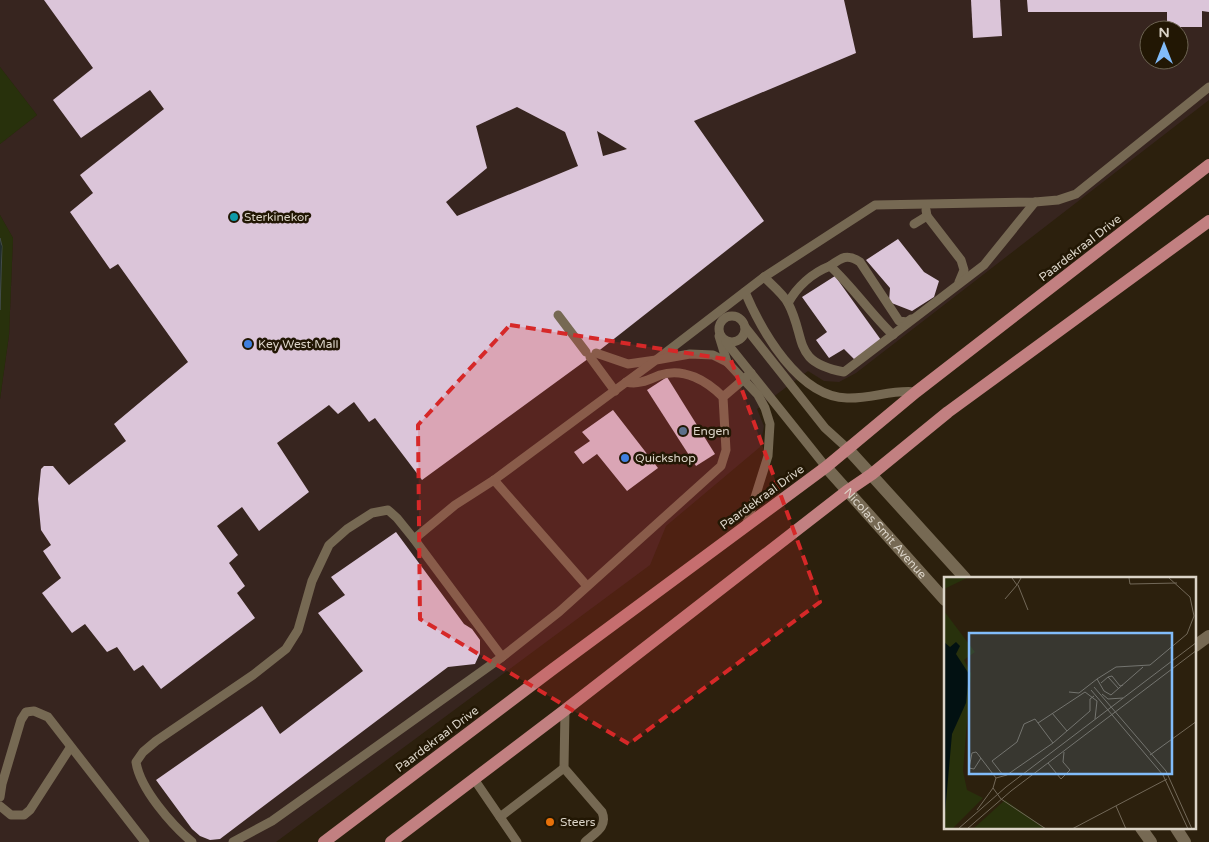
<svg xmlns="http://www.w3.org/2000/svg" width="1209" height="842" viewBox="0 0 1209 842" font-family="'Varela Round',sans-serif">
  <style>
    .commercial { fill: #37251f; fill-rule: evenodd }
    .green { fill: #28310c }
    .water { fill: #021112; stroke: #434c49 }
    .building { fill: #dbc5d9; fill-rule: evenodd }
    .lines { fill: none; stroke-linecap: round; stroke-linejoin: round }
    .lane { stroke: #766953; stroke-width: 9 }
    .street { stroke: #766953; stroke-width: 12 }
    .primary { stroke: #c28081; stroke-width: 12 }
    .marked { fill: #d62828; fill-opacity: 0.2; stroke: #d62828; stroke-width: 4; stroke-dasharray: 10 6; stroke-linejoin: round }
    .culture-dot { fill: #0f9aa8; stroke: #221704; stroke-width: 2 }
    .shop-dot { fill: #3f7fe0; stroke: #221704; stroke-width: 2 }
    .service-dot { fill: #5c6f8a; stroke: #221704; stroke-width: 2 }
    .food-dot { fill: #e8710a; stroke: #221704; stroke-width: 2 }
    .labels { text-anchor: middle; stroke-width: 5; stroke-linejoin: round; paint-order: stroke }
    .poi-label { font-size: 12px; fill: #dbd4c8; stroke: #221704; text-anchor: start }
    .street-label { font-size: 12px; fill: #dbd4c8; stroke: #221704 }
    .inset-road { fill: none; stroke: #726858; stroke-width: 1 }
    .view { fill: #81bcfa; fill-opacity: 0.15; stroke: #81bcfa; stroke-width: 2.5 }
    .inset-edge { fill: none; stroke: #dbd4c8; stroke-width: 2.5 }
  </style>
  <rect width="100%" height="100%" fill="#2c200d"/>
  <path class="commercial" d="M0 0H1209V100L856 373 839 382 824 381 808 371 757 409 764 426 760 447 666 526 650 565 276 842H0V399L9 335 13 238 0 215V144L37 115 0 67ZM1149 30H1179V60H1149Z"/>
  <g class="green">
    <path d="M0 67 37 115 0 144Z"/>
    <path d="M0 215 13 238 9 335 0 399Z"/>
  </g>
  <path class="water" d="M0 238 2 246 0 310Z"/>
  <g class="building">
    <path d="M44 0H844L856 53 694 121 764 221 596 353 422 480 375 418 369 422 354 402 338 414 329 405 277 443 309 492 259 531 242 507 217 526 238 555 229 563 245 586 237 593 255 618 161 689 143 665 134 671 117 647 107 652 85 624 72 633 42 593 61 578 43 551 51 545 41 530 38 499 41 469 44 466H53L69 485 126 441 114 424 188 362 118 264 110 269 70 212 93 193 80 175 164 109 150 90 81 138 53 100 93 68ZM517 107 565 132 578 166 457 216 446 202 487 168 476 126ZM597 131 627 149 603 156Z"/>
    <path d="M971 0H1000L1002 36 973 38Z"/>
    <path d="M1027 0H1209V12L1202 11V27H1167V12H1028Z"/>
    <path d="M898 239 924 272 939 281 934 297 912 311 889 302 890 288 866 260Z"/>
    <path d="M835 276 881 340 855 360 844 349 829 358 816 340 827 332 802 297Z"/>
    <path d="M667 377 715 454 696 466 647 390Z"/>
    <path d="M613 410 658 468 627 491 597 454 583 464 574 452 590 441 582 432Z"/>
    <path d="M396 532 464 624 472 629 480 640V653L475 664 448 667 220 839 210 840 200 836 192 829 156 780 262 706 280 734 363 671 318 613 345 595 331 577Z"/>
  </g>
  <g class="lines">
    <g class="lane">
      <path d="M927 216 961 260 964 270 959 282"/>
      <path d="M914 224 927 216 926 210"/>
      <path d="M830 266C841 258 847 253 860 262L899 321 907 322 911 319"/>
      <path d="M764 277 875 205 1035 202 1058 200 1076 194 1209 87"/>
      <path d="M745 292C762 332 799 397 847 398 871 399 893 389 916 392"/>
      <path d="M788 303C797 287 812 273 830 266 853 287 870 313 893 335"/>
      <path d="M558 315 586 352"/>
      <circle cx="732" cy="329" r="13"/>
      <path d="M745 327 825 428 847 448"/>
      <path d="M719 336 727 362"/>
      <path d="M726 342 826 467"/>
      <path d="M596 353 628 364 656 360 764 277C772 285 783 294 788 303 807 339 791 362 844 372L984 265 1035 202"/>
      <path d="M590 357 615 391"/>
      <path d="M626 382C639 385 648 380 660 375 684 367 707 381 723 397"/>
      <path d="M494 480 587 586"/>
      <path d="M414 539 455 505 494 480 656 360 690 354 713 355 727 362 758 395 765 408 770 424 768 456 746 526"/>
      <path d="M502 657 559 612 721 466 726 450 723 397 751 373"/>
      <path d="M565 710 564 768 602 812C608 827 595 833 585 842"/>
      <path d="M474 779 517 842"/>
      <path d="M0 797 2 784 21 720 26 712 34 711 48 717 145 842"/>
      <path d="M0 806 11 815H24L30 810 70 748"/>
      <path d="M500 817 564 768"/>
      <path d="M192 842C172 825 140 789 136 762L143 752 156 741 253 675 286 649 298 630 312 581 329 545 347 529 372 513 388 510 397 518 414 539 502 657 272 821 233 842"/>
    </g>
    <g class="street">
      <path d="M847 448 965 578"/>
      <path id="s1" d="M826 467 945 600"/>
      <path d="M1195 646 1209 636"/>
      <path d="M1141 828 1151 842"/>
      <path d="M1176 828 1185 842"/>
    </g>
    <g class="primary">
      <path d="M324 842 553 669 826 467 916 392 1209 165"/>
      <path d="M391 842 565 710 847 491 872 474 948 412 1209 221"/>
    </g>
  </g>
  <path class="marked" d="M510 325 731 360 820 602 629 744 420 619 418 425Z"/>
  <circle class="culture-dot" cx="234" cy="217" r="5"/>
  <g class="shop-dot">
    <circle cx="248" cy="344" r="5"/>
    <circle cx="625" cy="458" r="5"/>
  </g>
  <circle class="service-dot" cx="683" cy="431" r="5"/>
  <circle class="food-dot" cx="550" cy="822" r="5"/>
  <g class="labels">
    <g class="poi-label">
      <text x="244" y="221">Sterkinekor</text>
      <text x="258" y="348">Key West Mall</text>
      <text x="693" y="435">Engen</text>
      <text x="635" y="462">Quickshop</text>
      <text x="560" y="826">Steers</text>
    </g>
    <g class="street-label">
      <text transform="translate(1080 248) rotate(-38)" y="4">Paardekraal Drive</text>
      <text transform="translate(762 497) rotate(-36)" y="4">Paardekraal Drive</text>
      <text dy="4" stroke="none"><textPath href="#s1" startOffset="89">Nicolas Smit Avenue</textPath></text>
      <text transform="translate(437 739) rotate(-37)" y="4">Paardekraal Drive</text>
    </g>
  </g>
  <g transform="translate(944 577)">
    <rect width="252" height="252" fill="#2c200d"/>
    <path d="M0 1H23L0 12ZM0 34 31 75 20 83 27 96 19 194 23 213 39 221 8 252H0ZM61 223 102 252H29Z" fill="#28310c"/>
    <path d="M0 65 6 70 12 65 16 69 12 77 25 97 22 126 8 157 0 247Z" fill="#021112"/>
    <path class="inset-road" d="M68 1 73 8 77 1M185 1 186 7 233 6M74 8 84 33M61 22 73 8M164 100 168 99 176 109 179 108M153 102 172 90 206 88 243 57 250 39 246 20 225 1M157 106 164 100 175 112M150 110 222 194 248 252M147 113 219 198 244 252M125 115 135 116 153 102 160 114 167 118 199 90M158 117 164 122 179 121M108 136 123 154M94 146 141 115 153 124 151 142M109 166 146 134V122L150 119M206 178 253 144M37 181 30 192 25 191 28 176 32 175 33 176 52 201M104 186 117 202 126 193 119 185 120 175M59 198 48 184 73 165 80 147 91 142 109 166 70 193 63 198 52 201 49 211 57 222 102 252M172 229 182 252M33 233 49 211M14 252 62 210 253 65M23 252 67 214 253 73M128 252 223 202"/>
    <path class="view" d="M25 56H228V197H25Z"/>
    <rect width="252" height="252" class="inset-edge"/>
  </g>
  <g transform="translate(1164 45)"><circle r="24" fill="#221704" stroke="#6c6352"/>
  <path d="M0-4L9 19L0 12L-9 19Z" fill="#81bcfa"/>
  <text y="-8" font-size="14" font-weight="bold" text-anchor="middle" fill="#dbd4c8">N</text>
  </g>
</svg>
